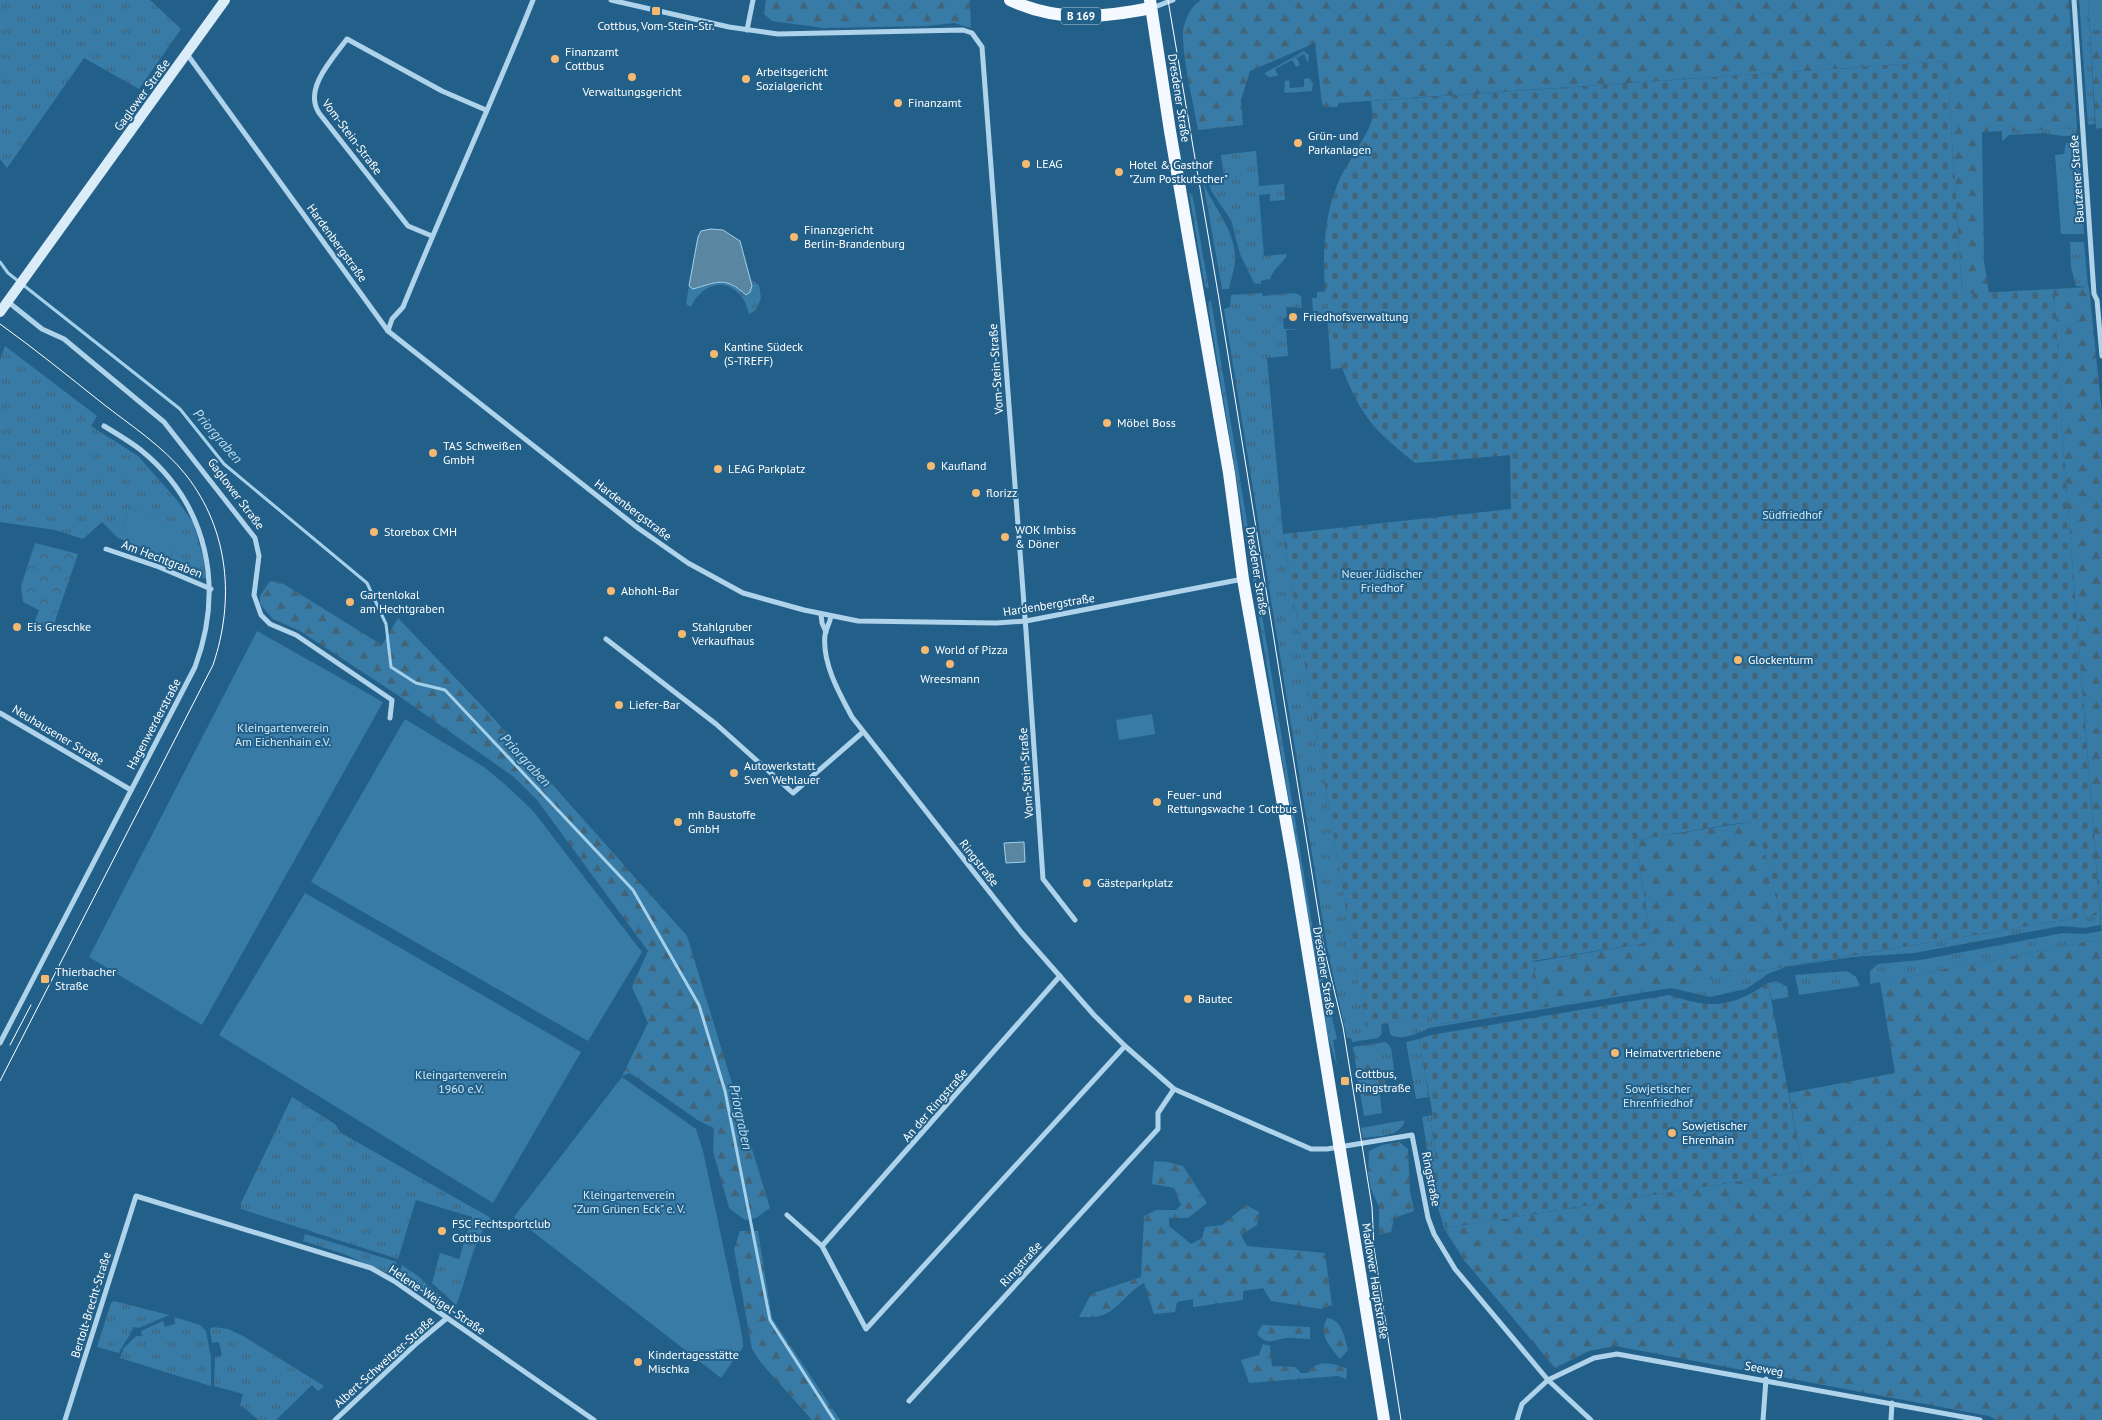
<svg xmlns="http://www.w3.org/2000/svg" width="2102" height="1420" viewBox="0 0 2102 1420" font-family="'PT Sans',sans-serif">
  <style>
    .grass { fill: url(#grass-tufts) }
    .forest { fill: url(#forest-firs) }
    .cemetery { fill: url(#cemetery-stones) }
    .park { fill: url(#park-crowns) }
    .garden { fill: #377ba6 }
    .water { fill: #5b86a1; stroke: #a3d0eb }
    .lines { fill: none; stroke-linecap: round; stroke-linejoin: round }
    .stream { stroke: #a3d0eb; stroke-width: 3 }
    .street { stroke: #afd3ea; stroke-width: 5 }
    .secondary { stroke: #daecf8; stroke-width: 10 }
    .primary { stroke: #f3f9fe; stroke-width: 12 }
    .tram { stroke: #fff; stroke-width: 1 }
    .poi-dot { fill: #f5b972; stroke: #236089; stroke-width: 2 }
    .labels { text-anchor: middle; stroke-width: 4; stroke-linejoin: round; paint-order: stroke }
    .shield { fill: #236089; stroke: #bdcfdc; stroke-width: 1 }
    .shield-label { font-size: 11px; font-weight: bold; fill: #fff }
    .poi-label { font-size: 12px; fill: #fff; stroke: #236089; text-anchor: start }
    .street-label { font-size: 12px; fill: #fff; stroke: #236089 }
    .park-label { font-size: 12px; fill: #d3eaf7; stroke: #236089 }
    .water-label { font-size: 14px; font-style: italic; fill: #bbddf1; stroke: #236089 }
  </style>
  <defs>
    <pattern id="grass-tufts" width="24" height="20" patternUnits="userSpaceOnUse" patternTransform="scale(1.25)"><rect width="24" height="20" fill="#377ba6"/><path d="M3 7l-1-3M5 7V3M7 7l1-3M15 17l-1-3M17 17v-4M19 17l1-3" fill="none" stroke="#426479"/></pattern>
    <pattern id="forest-firs" width="22" height="20" patternUnits="userSpaceOnUse" patternTransform="scale(1.25)"><rect width="22" height="20" fill="#377ba6"/><path d="M5 1l3.5 6h-7zM16 11l3.5 6h-7z" fill="#426479"/></pattern>
    <pattern id="cemetery-stones" width="16" height="16" patternUnits="userSpaceOnUse" patternTransform="scale(1.25)"><rect width="16" height="16" fill="#377ba6"/><path d="M2 7V4a2 2 0 0 1 4 0v3zM10 15v-3a2 2 0 0 1 4 0v3z" fill="#426479"/></pattern>
    <pattern id="park-crowns" width="20" height="18" patternUnits="userSpaceOnUse" patternTransform="scale(1.25)"><rect width="20" height="18" fill="#377ba6"/><path d="M2 6a3 3 0 1 1 6 0M12 15a3 3 0 1 1 6 0" fill="none" stroke="#426479"/></pattern>
  </defs>
  <rect width="100%" height="100%" fill="#236089"/>
  <g class="grass">
    <path d="M0 0H150L181 29 139 89 84 58 7 168 0 159Z"/>
    <path d="M2079 0H2088L2095 124 2088 125Z"/>
    <path d="M1304 51 1309 55 1308 63 1304 54 1297 58 1300 65 1296 67 1292 60 1275 69 1278 76 1269 77 1266 75 1265 73Z"/>
    <path d="M1309 78 1313 83 1312 91 1284 93 1285 81 1289 80 1290 88 1304 87V79Z"/>
    <path d="M2077 128V136H2062L2044 133 2009 135 2002 141V131Z"/>
    <path d="M1256 151 1259 186 1284 184 1285 200 1270 201V194L1259 195 1264 256 1287 254C1284 263 1275 266 1270 279L1261 281V284L1254 283 1240 254 1231 220 1212 192 1207 180 1224 177 1221 155Z"/>
    <path d="M1203 181C1212 206 1233 226 1235 255 1236 265 1231 279 1229 289H1222Z"/>
    <path d="M1189 193H1192L1209 289 1205 287Z"/>
    <path d="M2070 242H2084L2088 287 2076 286 2071 267Z"/>
    <path d="M751 279 759 285 761 298 756 310 749 314C747 308 745 300 741 296 724 275 700 286 691 307L686 304 689 286 693 289C718 282 724 277 746 295L752 286Z"/>
    <path d="M1327 291 1331 321 1342 368 1331 369 1327 314H1319L1318 311H1313L1312 298H1317V292Z"/>
    <path d="M1262 293 1263 296 1295 293 1301 296 1302 308 1286 307 1287 316 1283 319 1284 329H1303L1286 330 1288 356 1267 358 1283 534 1366 1026 1381 1024 1382 1033 1378 1038 1352 1042 1351 1038H1347L1327 947 1224 309 1230 307 1231 295Z"/>
    <path d="M1211 300 1316 949 1337 1039 1333 1040 1337 1066 1326 1030 1208 304Z"/>
    <path d="M5 346 97 416 91 426 138 456 176 499 193 522 203 557 206 579 168 565 182 529 130 508 118 538 102 522 83 539 55 530 0 522V360Z"/>
    <path d="M2100 914 2101 925 2084 928 2061 926 1914 953 1853 957 1785 967 1768 974 1746 989 1710 997 1671 988 1429 1028C1419 1033 1400 1042 1390 1034L1388 1023 1432 1016 1434 1025Z"/>
    <path d="M2102 931V939L1870 984V971L1878 964 1921 960 2063 933 2084 934Z"/>
    <path d="M1847 971 1856 977 1860 986 1799 995 1795 975Z"/>
    <path d="M1777 981 1787 987 1789 997 1772 1000 1768 983Z"/>
    <path d="M1419 1039 1429 1097 1416 1099 1406 1042Z"/>
    <path d="M1386 1042 1391 1048 1395 1077 1384 1078 1386 1088 1379 1090 1382 1113 1364 1116 1353 1047Z"/>
    <path d="M292 1097 335 1124 341 1133 491 1218C471 1244 468 1276 456 1305L432 1283 440 1253 459 1259 472 1217 416 1200 398 1259 241 1209V1203Z"/>
    <path d="M1433 1115 1434 1123 1431 1124 1436 1157 1432 1158 1437 1195 1446 1228 1464 1260 1445 1230 1435 1198 1422 1117Z"/>
    <path d="M1405 1120C1401 1137 1377 1136 1363 1138L1361 1128Z"/>
    <path d="M305 1234 397 1262 391 1275 344 1254 303 1241Z"/>
    <path d="M402 1265 418 1276 453 1308 448 1311 398 1278Z"/>
    <path d="M114 1301 169 1315 139 1328 133 1327C131 1336 123 1343 119 1353L97 1347 111 1303Z"/>
    <path d="M174 1317 200 1325 206 1331 211 1358V1386L120 1358 124 1348 136 1336H142L141 1331 163 1321 165 1327 175 1324Z"/>
    <path d="M213 1327 228 1329 243 1336 324 1386 318 1391 312 1385 276 1420H258L246 1409 240 1406 243 1394 214 1386 215 1357 222 1355 219 1342 212 1343 210 1329Z"/>
  </g>
  <g class="forest">
    <path d="M766 0H970L971 28 954 23 926 26 824 28 772 21 764 14Z"/>
    <path d="M1201 0H2069L2077 128 1982 132 1984 261 1989 293 1962 294 1947 61 1339 103 1337 107H1325L1322 104 1315 43 1250 71 1241 100 1243 125 1198 130C1193 100 1184 68 1183 37 1182 25 1190 6 1201 0Z"/>
    <path d="M2102 30V128L2096 129 2090 31Z"/>
    <path d="M2089 287 2102 414V936L2062 433 2054 289Z"/>
    <path d="M270 581 282 583 382 645 398 618 487 711 687 936 770 1208 756 1218 745 1220 729 1208 713 1151 714 1128 699 1121 630 1073 622 1076 648 1023 632 987 648 951 537 800 514 777 396 694 300 631 273 619 260 604V596Z"/>
    <path d="M1757 821 1793 965 1540 1008 1533 962 1652 942 1635 840Z"/>
    <path d="M2102 939V1420H1997L1989 1416 1615 1346 1589 1351 1555 1368 1464 1260 1446 1228 1803 1171 1789 1093 1895 1073 1880 982Z"/>
    <path d="M1366 1045C1381 1055 1383 1072 1386 1088L1379 1090 1381 1104 1363 1107 1353 1047Z"/>
    <path d="M1399 1142 1408 1149 1410 1191 1414 1211 1394 1218 1391 1232 1379 1235V1207L1371 1189 1368 1173 1369 1151 1382 1145Z"/>
    <path d="M1154 1161 1168 1162 1183 1166 1207 1203 1188 1218H1169V1226L1191 1244 1202 1238 1205 1227 1222 1225 1246 1205 1259 1212 1257 1225 1241 1235 1247 1246 1325 1253 1332 1305 1321 1309 1271 1301 1263 1288 1243 1291V1300L1193 1307V1299L1177 1302 1175 1312 1154 1314 1144 1283C1128 1291 1119 1309 1103 1315 1096 1318 1086 1317 1079 1317L1091 1294 1141 1277 1144 1216 1156 1210H1176L1181 1205 1174 1188 1152 1184Z"/>
    <path d="M740 1231H758L772 1318 840 1420H812L761 1363 752 1349 734 1249Z"/>
    <path d="M1327 1318C1343 1320 1344 1337 1348 1350L1340 1359C1330 1346 1318 1336 1327 1318Z"/>
    <path d="M1262 1325 1310 1327V1339C1302 1339 1293 1337 1286 1338 1272 1340 1268 1346 1257 1334Z"/>
    <path d="M1263 1344 1270 1346 1272 1366 1295 1367 1301 1373H1308C1314 1359 1336 1363 1347 1369L1346 1379 1338 1376 1249 1383 1241 1360 1259 1355Z"/>
  </g>
  <g class="cemetery">
    <path d="M1947 61 1962 294 2054 289 2062 433 2100 914 1793 965 1757 822 1740 823 1635 840 1652 942 1533 961 1540 1008 1433 1025 1431 1016 1366 1027 1283 534 1511 509 1510 455 1415 463C1401 451 1385 439 1373 425 1327 368 1309 250 1338 183 1346 164 1367 137 1372 120 1374 114 1371 106 1371 101Z"/>
    <path d="M1768 983 1803 1171 1446 1228 1437 1195 1431 1158 1436 1156 1431 1123 1434 1122 1419 1039 1431 1035 1669 995C1711 1009 1731 1008 1768 983Z"/>
  </g>
  <path class="park" d="M35 543 78 554 52 630 34 624 39 610 23 602 21 586Z"/>
  <g class="garden">
    <path d="M2088 0H2102V30L2090 31Z"/>
    <path d="M2078 142 2084 234H2061L2055 155 2064 154 2066 143Z"/>
    <path d="M130 508 183 529 170 559 118 538Z"/>
    <path d="M257 631 383 702 202 1025 89 957Z"/>
    <path d="M1152 714 1155 734 1119 740 1116 720Z"/>
    <path d="M405 719 484 767 508 787 533 811 642 952 588 1041 311 882Z"/>
    <path d="M305 893 581 1052 493 1203 219 1035Z"/>
    <path d="M622 1077 696 1129 703 1151 742 1335 743 1347 721 1378 514 1217Z"/>
  </g>
  <g class="water">
    <path d="M711 229 723 230 740 241 752 286 750 292 746 295C725 276 717 282 693 289L689 286 698 237 701 231Z"/>
    <path d="M1024 842 1025 862 1006 863 1004 843Z"/>
  </g>
  <g class="lines">
    <path class="stream" d="M0 262 8 273 180 409 224 464 367 583 386 624 391 667 416 683 445 690 633 890 699 1005 725 1091 770 1320 834 1420"/>
    <g class="street">
      <path d="M611 0 729 27 778 34 963 30 972 33 982 47 1026 631 1043 879 1075 920"/>
      <path d="M2074 0 2094 294 2097 300 2102 356"/>
      <path d="M1152 8 1173 0"/>
      <path d="M747 30 753 0"/>
      <path d="M187 54 388 331 638 528 688 563 743 593 804 610 858 621 996 623 1026 621 1243 579"/>
      <path d="M432 236 408 226 319 113C303 89 333 58 347 39L442 91 486 110"/>
      <path d="M7 301 42 329 64 339 164 422 255 538 259 556 254 595 261 615 270 624 296 635 392 700 390 718"/>
      <path d="M388 331 392 319 403 307C445 204 492 103 533 0"/>
      <path d="M106 549 159 567 211 589"/>
      <path d="M821 614 822 623 826 632"/>
      <path d="M831 616C830 623 826 628 825 635 822 663 839 693 852 717L1021 932 1094 1015 1125 1046 1174 1089 1311 1149H1327L1412 1135 1428 1218 1434 1234 1455 1269 1548 1380 1591 1420"/>
      <path d="M606 639 716 724 793 793 863 732"/>
      <path d="M0 713 131 790"/>
      <path d="M0 1043 195 667C224 589 209 506 142 451 131 442 117 434 104 426"/>
      <path d="M787 1215 822 1246 1060 976"/>
      <path d="M822 1246 866 1329 1125 1046"/>
      <path d="M909 1401 1158 1129V1113L1174 1089"/>
      <path d="M65 1420 136 1196 371 1268 394 1281 594 1420"/>
      <path d="M335 1420 417 1343 447 1318"/>
      <path d="M1517 1420 1522 1404 1548 1380 1594 1358 1617 1354 1980 1420"/>
      <path d="M1763 1420 1766 1379"/>
      <path d="M1891 1420 1892 1403"/>
    </g>
    <path class="secondary" d="M0 312 225 0"/>
    <g class="primary">
      <path d="M1010 0C1057 22 1101 18 1151 8"/>
      <path d="M1150 0 1170 131 1229 473 1243 579 1293 861 1384 1420"/>
    </g>
    <g class="tram">
      <path d="M1168 0 1218 293 1324 948 1343 1027 1372 1207 1374 1248 1401 1420"/>
      <path d="M0 324C35 349 68 376 102 403 130 425 163 446 186 475 229 530 235 600 213 665L0 1081"/>
      <path d="M10 1045 31 1005"/>
    </g>
  </g>
  <g class="poi-dot">
    <rect x="651" y="6" width="10" height="10" rx="2.5"/>
    <circle cx="555" cy="59" r="5"/>
    <circle cx="632" cy="77" r="5"/>
    <circle cx="746" cy="79" r="5"/>
    <circle cx="898" cy="103" r="5"/>
    <circle cx="1298" cy="143" r="5"/>
    <circle cx="1026" cy="164" r="5"/>
    <circle cx="1119" cy="172" r="5"/>
    <circle cx="794" cy="237" r="5"/>
    <circle cx="1293" cy="317" r="5"/>
    <circle cx="714" cy="354" r="5"/>
    <circle cx="1107" cy="423" r="5"/>
    <circle cx="433" cy="453" r="5"/>
    <circle cx="931" cy="466" r="5"/>
    <circle cx="718" cy="469" r="5"/>
    <circle cx="976" cy="493" r="5"/>
    <circle cx="374" cy="532" r="5"/>
    <circle cx="1005" cy="537" r="5"/>
    <circle cx="611" cy="591" r="5"/>
    <circle cx="350" cy="602" r="5"/>
    <circle cx="17" cy="627" r="5"/>
    <circle cx="682" cy="634" r="5"/>
    <circle cx="925" cy="650" r="5"/>
    <circle cx="1738" cy="660" r="5"/>
    <circle cx="950" cy="664" r="5"/>
    <circle cx="619" cy="705" r="5"/>
    <circle cx="734" cy="773" r="5"/>
    <circle cx="1157" cy="802" r="5"/>
    <circle cx="678" cy="822" r="5"/>
    <circle cx="1087" cy="883" r="5"/>
    <rect x="40" y="974" width="10" height="10" rx="2.5"/>
    <circle cx="1188" cy="999" r="5"/>
    <circle cx="1615" cy="1053" r="5"/>
    <rect x="1340" y="1076" width="10" height="10" rx="2.5"/>
    <circle cx="1672" cy="1133" r="5"/>
    <circle cx="442" cy="1231" r="5"/>
    <circle cx="638" cy="1362" r="5"/>
  </g>
  <g class="labels">
    <rect class="shield" x="1061" y="7.5" width="40" height="17" rx="4"/>
    <g class="shield-label">
      <text x="1081" y="20">B 169</text>
    </g>
    <g class="poi-label">
      <text x="656" y="30" text-anchor="middle">Cottbus, Vom-Stein-Str.</text>
      <text x="565" y="56">Finanzamt<tspan x="565" dy="14">Cottbus</tspan></text>
      <text x="756" y="76">Arbeitsgericht<tspan x="756" dy="14">Sozialgericht</tspan></text>
      <text x="632" y="96" text-anchor="middle">Verwaltungsgericht</text>
      <text x="908" y="107">Finanzamt</text>
      <text x="1308" y="140">Grün- und<tspan x="1308" dy="14">Parkanlagen</tspan></text>
      <text x="1036" y="168">LEAG</text>
      <text x="1129" y="169">Hotel &amp; Gasthof<tspan x="1129" dy="14">"Zum Postkutscher"</tspan></text>
      <text x="804" y="234">Finanzgericht<tspan x="804" dy="14">Berlin-Brandenburg</tspan></text>
      <text x="1303" y="321">Friedhofsverwaltung</text>
      <text x="724" y="351">Kantine Südeck<tspan x="724" dy="14">(S-TREFF)</tspan></text>
      <text x="1117" y="427">Möbel Boss</text>
      <text x="443" y="450">TAS Schweißen<tspan x="443" dy="14">GmbH</tspan></text>
      <text x="941" y="470">Kaufland</text>
      <text x="728" y="473">LEAG Parkplatz</text>
      <text x="986" y="497">florizz</text>
      <text x="1015" y="534">WOK Imbiss<tspan x="1015" dy="14">&amp; Döner</tspan></text>
      <text x="384" y="536">Storebox CMH</text>
      <text x="621" y="595">Abhohl-Bar</text>
      <text x="360" y="599">Gartenlokal<tspan x="360" dy="14">am Hechtgraben</tspan></text>
      <text x="27" y="631">Eis Greschke</text>
      <text x="692" y="631">Stahlgruber<tspan x="692" dy="14">Verkaufhaus</tspan></text>
      <text x="935" y="654">World of Pizza</text>
      <text x="1748" y="664">Glockenturm</text>
      <text x="950" y="683" text-anchor="middle">Wreesmann</text>
      <text x="629" y="709">Liefer-Bar</text>
      <text x="744" y="770">Autowerkstatt<tspan x="744" dy="14">Sven Wehlauer</tspan></text>
      <text x="1167" y="799">Feuer- und<tspan x="1167" dy="14">Rettungswache 1 Cottbus</tspan></text>
      <text x="688" y="819">mh Baustoffe<tspan x="688" dy="14">GmbH</tspan></text>
      <text x="1097" y="887">Gästeparkplatz</text>
      <text x="55" y="976">Thierbacher<tspan x="55" dy="14">Straße</tspan></text>
      <text x="1198" y="1003">Bautec</text>
      <text x="1625" y="1057">Heimatvertriebene</text>
      <text x="1355" y="1078">Cottbus,<tspan x="1355" dy="14">Ringstraße</tspan></text>
      <text x="1682" y="1130">Sowjetischer<tspan x="1682" dy="14">Ehrenhain</tspan></text>
      <text x="452" y="1228">FSC Fechtsportclub<tspan x="452" dy="14">Cottbus</tspan></text>
      <text x="648" y="1359">Kindertagesstätte<tspan x="648" dy="14">Mischka</tspan></text>
    </g>
    <g class="street-label">
      <text transform="translate(142 95) rotate(-54)" y="4">Gaglower Straße</text>
      <text transform="translate(1179 98) rotate(81)" y="4">Dresdener Straße</text>
      <text transform="translate(352 137) rotate(53)" y="4">Vom-Stein-Straße</text>
      <text transform="translate(2077 179) rotate(-94)" y="4">Bautzener Straße</text>
      <text transform="translate(337 243) rotate(54)" y="4">Hardenbergstraße</text>
      <text transform="translate(996 369) rotate(-94)" y="4">Vom-Stein-Straße</text>
      <text transform="translate(236 494) rotate(53)" y="4">Gaglower Straße</text>
      <text transform="translate(633 510) rotate(37)" y="4">Hardenbergstraße</text>
      <text transform="translate(162 559) rotate(21)" y="4">Am Hechtgraben</text>
      <text transform="translate(1257 571) rotate(81)" y="4">Dresdener Straße</text>
      <text transform="translate(1049 605) rotate(-9)" y="4">Hardenbergstraße</text>
      <text transform="translate(154 724) rotate(-62)" y="4">Hagenwerderstraße</text>
      <text transform="translate(58 735) rotate(31)" y="4">Neuhausener Straße</text>
      <text transform="translate(1026 773) rotate(-94)" y="4">Vom-Stein-Straße</text>
      <text transform="translate(979 863) rotate(52)" y="4">Ringstraße</text>
      <text transform="translate(1324 971) rotate(81)" y="4">Dresdener Straße</text>
      <text transform="translate(935 1105) rotate(-49)" y="4">An der Ringstraße</text>
      <text transform="translate(1431 1179) rotate(79)" y="4">Ringstraße</text>
      <text transform="translate(1021 1264) rotate(-48)" y="4">Ringstraße</text>
      <text transform="translate(1375 1281) rotate(81)" y="4">Madlower Hauptstraße</text>
      <text transform="translate(437 1300) rotate(34)" y="4">Helene-Weigel-Straße</text>
      <text transform="translate(91 1305) rotate(-73)" y="4">Bertolt-Brecht-Straße</text>
      <text transform="translate(384 1362) rotate(-42)" y="4">Albert-Schweitzer-Straße</text>
      <text transform="translate(1764 1369) rotate(10)" y="4">Seeweg</text>
    </g>
    <g class="park-label">
      <text x="1792" y="519">Südfriedhof</text>
      <text x="1382" y="578">Neuer Jüdischer<tspan x="1382" dy="14">Friedhof</tspan></text>
      <text x="283" y="732">Kleingartenverein<tspan x="283" dy="14">Am Eichenhain e.V.</tspan></text>
      <text x="461" y="1079">Kleingartenverein<tspan x="461" dy="14">1960 e.V.</tspan></text>
      <text x="1658" y="1093">Sowjetischer<tspan x="1658" dy="14">Ehrenfriedhof</tspan></text>
      <text x="629" y="1199">Kleingartenverein<tspan x="629" dy="14">"Zum Grünen Eck" e. V.</tspan></text>
    </g>
    <g class="water-label">
      <text transform="translate(218 436) rotate(49)" y="5">Priorgraben</text>
      <text transform="translate(526 760) rotate(47)" y="5">Priorgraben</text>
      <text transform="translate(741 1117) rotate(78)" y="5">Priorgraben</text>
    </g>
  </g>
</svg>
